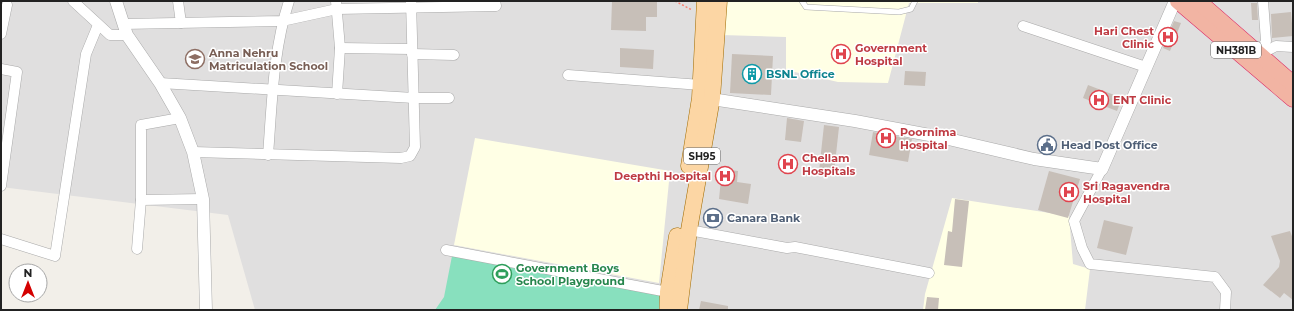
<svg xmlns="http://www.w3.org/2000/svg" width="1294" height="311" viewBox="0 0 1294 311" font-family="Montserrat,sans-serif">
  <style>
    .residential { fill: #e0dfdf }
    .education { fill: #ffffe5 }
    .pitch { fill: #88e0be }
    .building { fill: #c7bfb8 }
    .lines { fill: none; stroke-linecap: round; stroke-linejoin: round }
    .service-casing { stroke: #a9a9a9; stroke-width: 6 }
    .minor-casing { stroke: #a9a9a9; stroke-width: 11 }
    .tertiary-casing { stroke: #a9a9a9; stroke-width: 13 }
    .primary-casing { stroke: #a06b00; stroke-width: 17 }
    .trunk-casing { stroke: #dc2a67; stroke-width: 17 }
    .path { stroke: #fa8072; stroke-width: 1.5; stroke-dasharray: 2 2; stroke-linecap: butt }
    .service { stroke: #fff; stroke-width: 5 }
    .minor { stroke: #fff; stroke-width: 10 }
    .tertiary { stroke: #fff; stroke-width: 12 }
    .primary { stroke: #fcd6a4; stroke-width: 16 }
    .trunk { stroke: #f2b4a3; stroke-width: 16 }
    .labels { text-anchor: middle; stroke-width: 3; stroke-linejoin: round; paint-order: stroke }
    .shield { fill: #fff; stroke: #646464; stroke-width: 1 }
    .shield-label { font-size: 10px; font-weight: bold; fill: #222 }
    .health-label { font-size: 11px; font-weight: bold; fill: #be3a42; stroke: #fff; text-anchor: start }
    .education-label { font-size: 11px; font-weight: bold; fill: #785e54; stroke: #fff; text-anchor: start }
    .culture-label { font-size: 11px; font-weight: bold; fill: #0d838f; stroke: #fff; text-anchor: start }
    .service-label { font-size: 11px; font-weight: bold; fill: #4e5e75; stroke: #fff; text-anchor: start }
    .leisure-label { font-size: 11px; font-weight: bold; fill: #27864d; stroke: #fff; text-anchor: start }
  </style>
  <rect width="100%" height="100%" fill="#f2efe9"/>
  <path class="residential" d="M1 1H1293V310H255L228 215 1 187Z"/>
  <g class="education">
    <path d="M723 1H978V3H909L888 83 838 82 786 70V37L721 35Z"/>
    <path d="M475 138 670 171 659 283 454 245Z"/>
    <path d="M952 198 1069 216 1073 264 1090 269 1085 310H923L925 294Z"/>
  </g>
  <path class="pitch" d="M452 256 660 293 659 310H435L444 297Z"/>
  <g class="building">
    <path d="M612 1 657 2V17H646V31L611 30Z"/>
    <path d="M1251 3H1257L1258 20H1252Z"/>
    <path d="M1291 12 1293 36 1272 38 1271 14Z"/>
    <path d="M1174 21 1181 23 1170 51 1163 48Z"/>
    <path d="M620 48 654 50 653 69 620 67Z"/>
    <path d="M732 54 773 56 771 95 730 93Z"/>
    <path d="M905 71 926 72 925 86 904 85Z"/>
    <path d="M1088 85 1122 98 1117 111 1083 98Z"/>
    <path d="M787 118 804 121 801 142 785 140Z"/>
    <path d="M824 125 839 127 834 173 819 171Z"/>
    <path d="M873 132 912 139 908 162 869 155Z"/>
    <path d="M722 169 738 171 737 182 751 184 748 204 719 199Z"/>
    <path d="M1049 171 1080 179 1068 218 1038 210Z"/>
    <path d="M955 199 969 201 962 267 944 265 948 231 952 232Z"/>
    <path d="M1104 220 1133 227 1126 255 1097 248Z"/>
    <path d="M1290 231 1293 239V300L1284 293 1280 298 1263 285 1279 267 1280 261 1271 236Z"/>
    <path d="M927 297 939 298 938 310H925Z"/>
    <path d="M701 301 728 306V310H699Z"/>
  </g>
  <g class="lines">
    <defs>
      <path id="service" d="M802 1 806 7 899 12 911 9 915 1"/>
      <g id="minor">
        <path d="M73 1 110 35H127"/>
        <path d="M178 1 181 23"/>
        <path d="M336 1 340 48 337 94"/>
        <path d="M123 24 282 21 337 9 496 6 495 1"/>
        <path d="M1023 26 1146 67"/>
        <path d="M1 34 7 5"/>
        <path d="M340 48 411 49"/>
        <path d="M412 54 454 55"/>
        <path d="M1259 55 1266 41 1263 1"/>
        <path d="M1259 55 1276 46 1293 47"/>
        <path d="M1 69 17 72 1 186"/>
        <path d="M568 75 701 85"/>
        <path d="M160 83 414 98H449"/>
        <path d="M193 152 401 158 410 156 415 147 411 1"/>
        <path d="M268 155C272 104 273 50 289 1"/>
        <path d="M1102 169 1074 221 1082 248 1090 264 1215 277 1226 292 1225 310"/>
        <path d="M141 200 203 199"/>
        <path d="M689 230 787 248 795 247 929 273"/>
        <path d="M1 239 55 256 86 54 98 25"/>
        <path d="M137 249 141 200V125L180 118"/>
        <path d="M446 250 668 292"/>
      </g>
      <g id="tertiary">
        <path d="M116 1 127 35 160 83 180 118 193 152 203 199 206 310"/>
        <path d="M705 98 855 121 940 137 1034 159 1102 169 1175 1"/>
      </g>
      <g id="primary">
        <path d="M689 166 700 98 705 1"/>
        <path d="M668 310V292L677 236"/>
        <path d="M679 310 689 230 712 98 719 1"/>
      </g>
      <g id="trunk">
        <path d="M1178 1 1293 99"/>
        <path d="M1198 1 1293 84"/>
      </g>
    </defs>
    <use href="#service" class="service-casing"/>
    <use href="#minor" class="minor-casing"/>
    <use href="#tertiary" class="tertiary-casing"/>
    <use href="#primary" class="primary-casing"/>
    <use href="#trunk" class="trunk-casing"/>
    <path class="path" d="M675 1 692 10"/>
    <use href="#service" class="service"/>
    <use href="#minor" class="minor"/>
    <use href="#tertiary" class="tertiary"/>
    <use href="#primary" class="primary"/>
    <use href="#trunk" class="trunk"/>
  </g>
  <defs>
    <symbol id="hospital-ring" viewBox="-11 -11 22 22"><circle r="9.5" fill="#fff" stroke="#e0444e" stroke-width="1.5"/><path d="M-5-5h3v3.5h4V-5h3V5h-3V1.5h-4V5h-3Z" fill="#e0444e"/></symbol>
    <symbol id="school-ring" viewBox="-11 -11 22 22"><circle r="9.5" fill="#fff" stroke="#8d6e63" stroke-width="1.5"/><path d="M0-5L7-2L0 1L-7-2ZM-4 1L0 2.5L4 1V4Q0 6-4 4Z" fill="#8d6e63"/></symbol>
    <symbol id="building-ring" viewBox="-11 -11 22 22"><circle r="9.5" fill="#fff" stroke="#0f9aa8" stroke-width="1.5"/><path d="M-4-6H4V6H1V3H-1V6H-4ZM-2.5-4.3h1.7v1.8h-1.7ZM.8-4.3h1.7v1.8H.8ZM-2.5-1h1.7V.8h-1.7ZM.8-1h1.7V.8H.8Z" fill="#0f9aa8"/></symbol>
    <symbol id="civic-ring" viewBox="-11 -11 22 22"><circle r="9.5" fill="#fff" stroke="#5c6f8a" stroke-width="1.5"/><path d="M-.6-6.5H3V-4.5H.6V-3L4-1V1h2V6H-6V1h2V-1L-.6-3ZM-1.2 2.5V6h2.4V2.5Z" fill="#5c6f8a"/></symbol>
    <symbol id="bank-ring" viewBox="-11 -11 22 22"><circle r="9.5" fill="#fff" stroke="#5c6f8a" stroke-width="1.5"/><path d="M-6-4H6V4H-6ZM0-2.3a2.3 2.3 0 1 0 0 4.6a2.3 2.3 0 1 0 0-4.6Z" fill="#5c6f8a"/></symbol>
    <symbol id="stadium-ring" viewBox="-11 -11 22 22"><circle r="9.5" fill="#fff" stroke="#2e9e5b" stroke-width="1.5"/><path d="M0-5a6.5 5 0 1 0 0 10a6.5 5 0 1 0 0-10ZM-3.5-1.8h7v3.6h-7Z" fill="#2e9e5b"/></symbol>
  </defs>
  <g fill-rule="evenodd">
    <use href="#hospital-ring" x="1157" y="26" width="22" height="22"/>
    <use href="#hospital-ring" x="830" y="43" width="22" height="22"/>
    <use href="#school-ring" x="184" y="48" width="22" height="22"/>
    <use href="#building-ring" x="741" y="63" width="22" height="22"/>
    <use href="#hospital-ring" x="1088" y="89" width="22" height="22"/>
    <use href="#hospital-ring" x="875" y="127" width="22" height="22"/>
    <use href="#civic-ring" x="1036" y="134" width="22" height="22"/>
    <use href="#hospital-ring" x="777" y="153" width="22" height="22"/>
    <use href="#hospital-ring" x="714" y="165" width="22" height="22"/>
    <use href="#hospital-ring" x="1058" y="181" width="22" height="22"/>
    <use href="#bank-ring" x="702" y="207" width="22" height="22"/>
    <use href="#stadium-ring" x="491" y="263" width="22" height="22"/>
  </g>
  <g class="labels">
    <g class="shield">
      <rect x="1211" y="42" width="50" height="16" rx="3"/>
      <rect x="684" y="148" width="36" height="16" rx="3"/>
    </g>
    <g class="shield-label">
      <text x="1236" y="54">NH381B</text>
      <text x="702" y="160">SH95</text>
    </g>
    <g class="health-label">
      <text x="1154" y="35" text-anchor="end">Hari Chest<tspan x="1154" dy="13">Clinic</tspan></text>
      <text x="855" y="52">Government<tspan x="855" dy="13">Hospital</tspan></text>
      <text x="1113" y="104">ENT Clinic</text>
      <text x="900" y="136">Poornima<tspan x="900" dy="13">Hospital</tspan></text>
      <text x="802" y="162">Chellam<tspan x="802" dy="13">Hospitals</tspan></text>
      <text x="711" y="180" text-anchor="end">Deepthi Hospital</text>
      <text x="1083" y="190">Sri Ragavendra<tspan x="1083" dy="13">Hospital</tspan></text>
    </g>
    <g class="education-label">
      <text x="209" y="57">Anna Nehru<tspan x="209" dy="13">Matriculation School</tspan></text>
    </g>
    <g class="culture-label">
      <text x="766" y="78">BSNL Office</text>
    </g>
    <g class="service-label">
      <text x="1061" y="149">Head Post Office</text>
      <text x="727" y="222">Canara Bank</text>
    </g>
    <g class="leisure-label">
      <text x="516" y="272">Government Boys<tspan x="516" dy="13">School Playground</tspan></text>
    </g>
  </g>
  <rect width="1294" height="311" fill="none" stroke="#222222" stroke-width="4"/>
  <g transform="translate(28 283)"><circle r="19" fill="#ffffff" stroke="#a7a7a7"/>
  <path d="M0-3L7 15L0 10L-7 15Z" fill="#d40000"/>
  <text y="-6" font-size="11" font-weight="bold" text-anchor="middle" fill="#222222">N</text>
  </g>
</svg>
